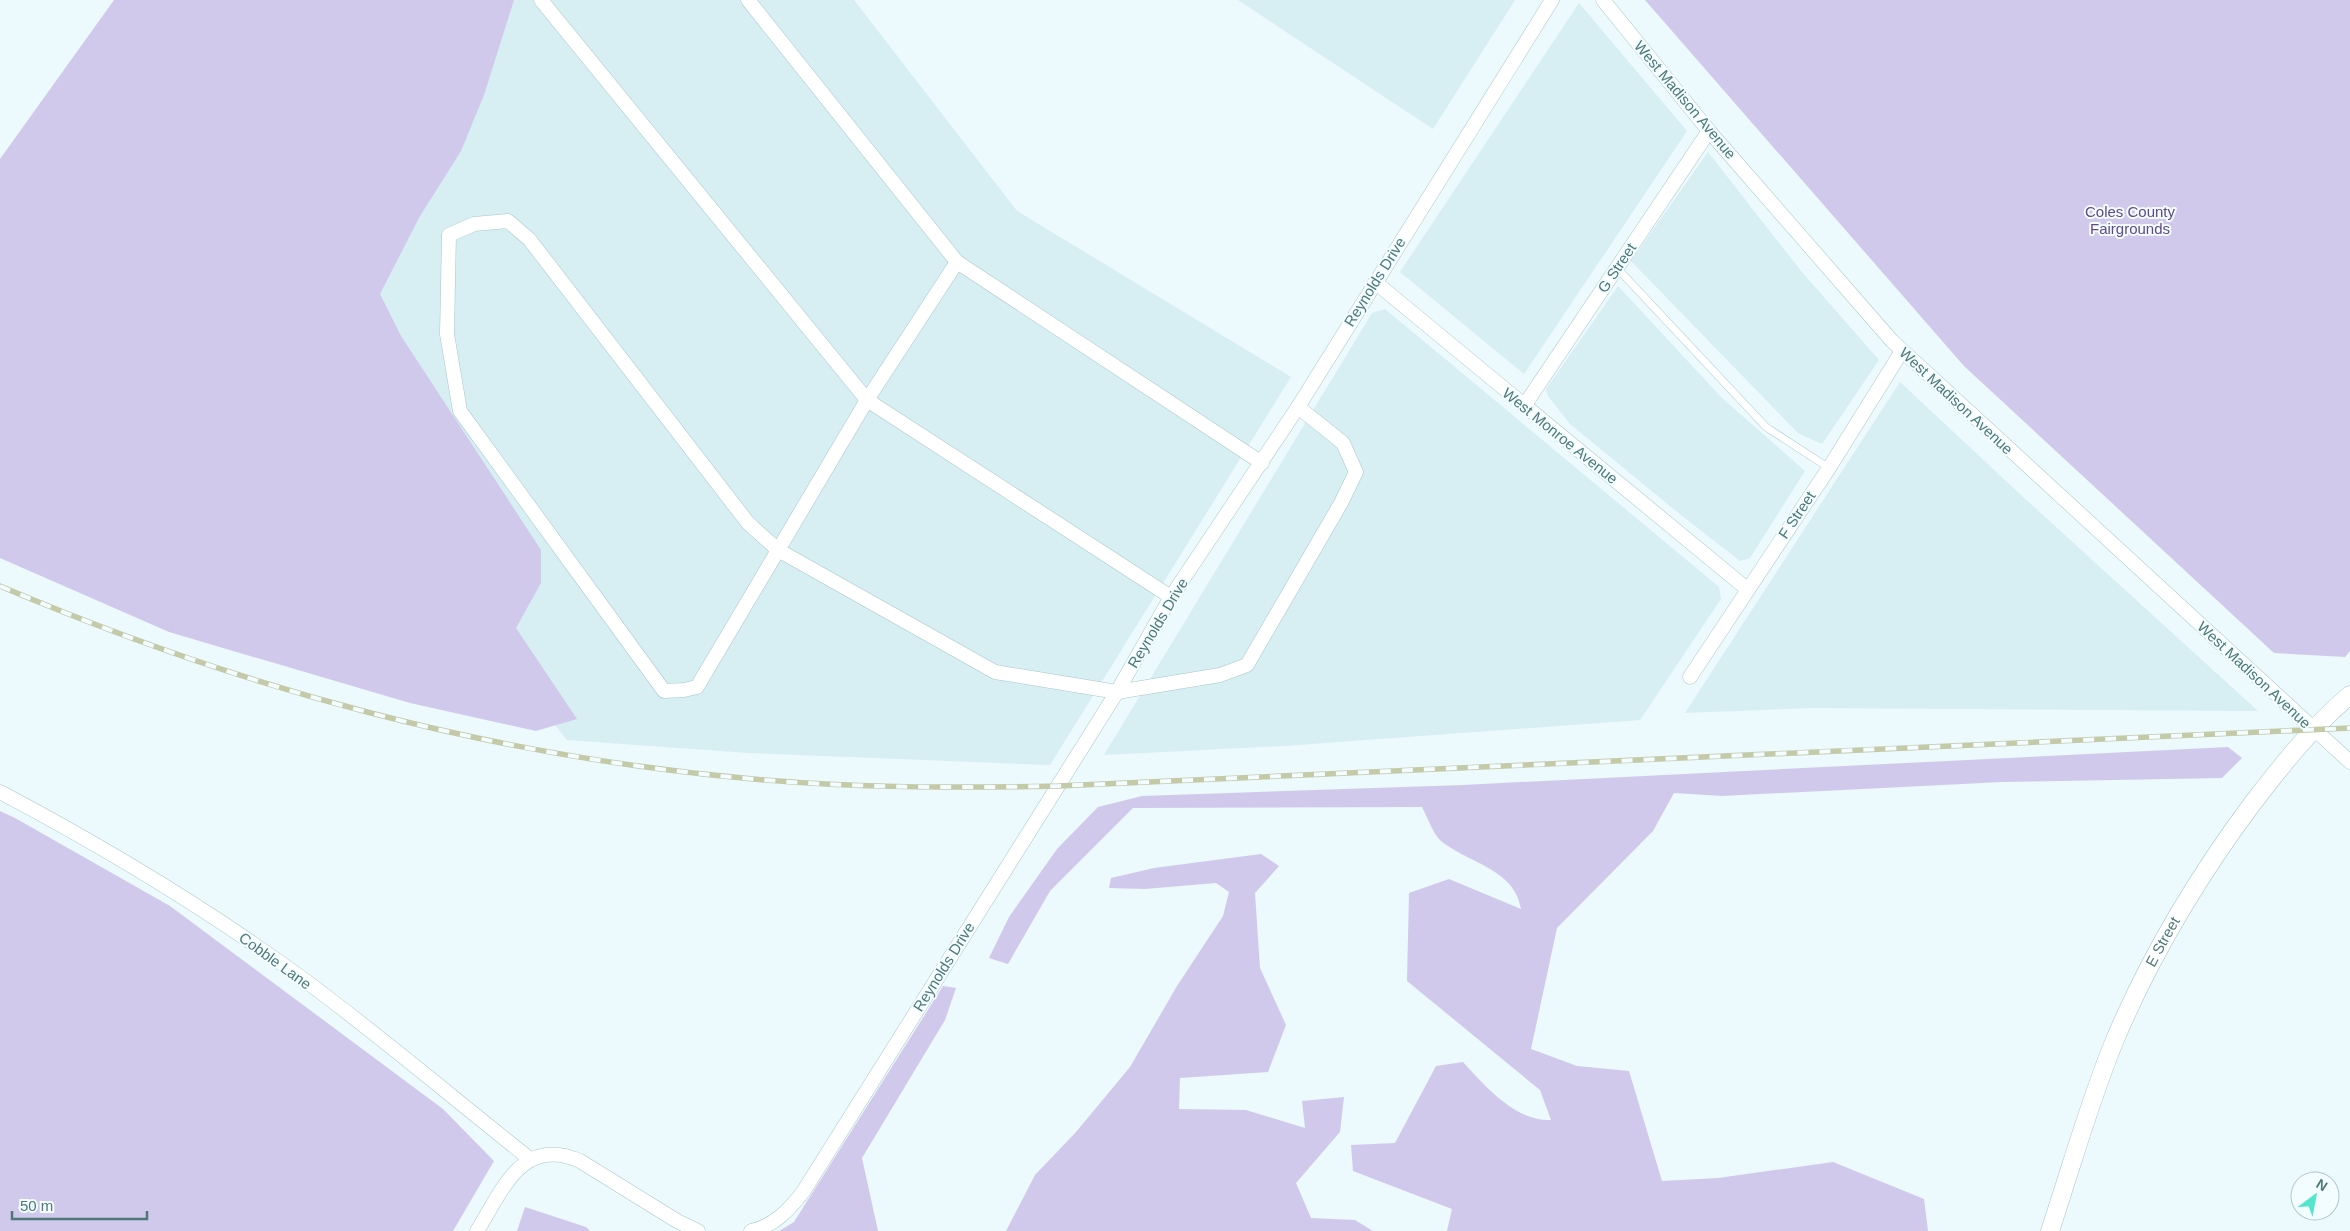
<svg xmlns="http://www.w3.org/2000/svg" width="2350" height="1231" viewBox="0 0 2350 1231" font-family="Arial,sans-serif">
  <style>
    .residential { fill: #d7eef2 }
    .green { fill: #d0c9ec }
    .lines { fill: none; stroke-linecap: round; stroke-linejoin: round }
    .service-casing { stroke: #a8c7c9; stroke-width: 8 }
    .minor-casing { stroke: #a8c7c9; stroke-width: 15 }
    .tertiary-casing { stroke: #a8c7c9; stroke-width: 19 }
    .service { stroke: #fff; stroke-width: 7 }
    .minor { stroke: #fff; stroke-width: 14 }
    .tertiary { stroke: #fff; stroke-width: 18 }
    .rail-casing { stroke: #c4c9a8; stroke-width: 5.5 }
    .rail { stroke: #f3fcff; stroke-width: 4; stroke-dasharray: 11; stroke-linecap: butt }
    .labels { text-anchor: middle; stroke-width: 4; stroke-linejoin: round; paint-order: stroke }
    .street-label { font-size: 15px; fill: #4d7978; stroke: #f3fcff }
    .park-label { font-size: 15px; fill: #5f4a8b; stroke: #f3fcff }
  </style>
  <rect width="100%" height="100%" fill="#ecf9fd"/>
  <g class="residential">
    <path d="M495 0H854L1017 211 1291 377 1050 765 749 753 567 740 466 611 323 278Z"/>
    <path d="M1238 0H1515L1433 129Z"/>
    <path d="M1579 3 1687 131 1524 374 1400 272Z"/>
    <path d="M1708 152 1801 271 1879 360 1822 444 1798 433 1631 261Z"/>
    <path d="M1618 286 1722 398 1805 471 1750 558 1740 561 1681 515 1570 424 1548 396 1546 389Z"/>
    <path d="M1385 309 1719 587 1721 599 1640 720 1284 746 1104 755 1372 313Z"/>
    <path d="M1900 382 2022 496 2258 711 1813 708 1685 713Z"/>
  </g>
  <g class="green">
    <path d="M114 0H514L484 95 461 151 420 216 380 294 401 336 541 550V583L516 628 577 719 536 731 410 703 169 632 0 558V159Z"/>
    <path d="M1645 0H2350V651L2345 657 2274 653 1964 366Z"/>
    <path d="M2228 747 2242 758 2222 778 2002 782 1722 796 1674 793 1653 831 1557 928 1531 1049 1577 1066 1629 1071 1662 1181 1718 1178 1833 1162 1924 1199 1928 1231H1447L1452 1209 1353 1171 1351 1145 1395 1143 1436 1066 1463 1062C1485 1086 1516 1122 1551 1120L1540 1090 1407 981 1409 893 1449 879 1521 909C1515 869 1468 863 1441 841 1433 834 1427 816 1422 807L1133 808 1050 891 1008 964 989 958 1009 917 1057 849 1098 807 1142 796 1463 785Z"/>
    <path d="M0 811 15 818 170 906 443 1109 494 1161 453 1231H0Z"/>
    <path d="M1261 854 1279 866 1255 893 1260 968 1286 1025 1268 1072 1180 1078 1179 1109 1246 1110 1305 1128 1302 1101 1344 1097 1340 1132 1296 1183 1311 1218 1355 1220 1373 1231H1006L1035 1175 1076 1132 1130 1067 1177 986 1223 916 1229 892 1216 883 1145 889 1109 888 1111 878 1154 868Z"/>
    <path d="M943 986 956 988 945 1020 862 1158 878 1231H779L794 1222Z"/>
    <path d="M525 1207 586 1227 590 1231H517Z"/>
  </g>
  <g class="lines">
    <defs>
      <path id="service" d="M1617 268 1766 427 1829 468"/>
      <g id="minor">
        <path d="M541 0 867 400 1171 597"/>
        <path d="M748 0 957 262 1262 463"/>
        <path d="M1603 0 1709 131 1892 341 2350 762"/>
        <path d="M957 262 867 400 697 687 684 690 664 691 460 411 447 334 449 235 474 224 508 221 529 239 748 523 778 550 995 672 1117 692 1220 675 1247 665 1341 503 1356 472 1343 443 1298 407"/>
        <path d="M1375 282 1747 589"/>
        <path d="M1524 406 1709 131"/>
        <path d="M1690 677 1829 468 1902 351"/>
        <path d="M0 792C104 847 204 907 299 976 378 1034 453 1098 530 1159"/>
        <path d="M477 1231C502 1191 522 1135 580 1161L677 1221 698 1231"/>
        <path d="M751 1231C774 1226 789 1210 803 1192L1117 692 1171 597 1298 407 1552 0"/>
      </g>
      <g id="tertiary">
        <path id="s1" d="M2050 1231C2071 1168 2089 1103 2114 1042 2150 956 2197 878 2252 804 2282 765 2312 727 2350 695"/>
      </g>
    </defs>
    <use href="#service" class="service-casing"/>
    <use href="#minor" class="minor-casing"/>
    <use href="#tertiary" class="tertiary-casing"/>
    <use href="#service" class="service"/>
    <use href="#minor" class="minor"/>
    <use href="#tertiary" class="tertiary"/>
    <defs>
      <path id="rail" d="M0 586C243 689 490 756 753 779 854 788 956 788 1058 786L2350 728"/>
    </defs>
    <use href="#rail" class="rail-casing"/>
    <use href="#rail" class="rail"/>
  </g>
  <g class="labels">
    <g class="street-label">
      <text transform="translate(1685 100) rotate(50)" y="5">West Madison Avenue</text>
      <text transform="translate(1617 268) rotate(-56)" y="5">G Street</text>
      <text transform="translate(1375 282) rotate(-58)" y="5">Reynolds Drive</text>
      <text transform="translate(1956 401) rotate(43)" y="5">West Madison Avenue</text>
      <text transform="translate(1560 436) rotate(39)" y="5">West Monroe Avenue</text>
      <text transform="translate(1797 515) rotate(-56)" y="5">F Street</text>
      <text transform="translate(1158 623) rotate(-59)" y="5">Reynolds Drive</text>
      <text transform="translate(2254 675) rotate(43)" y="5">West Madison Avenue</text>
      <text dy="5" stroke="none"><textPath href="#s1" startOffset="311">E Street</textPath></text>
      <text transform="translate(275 961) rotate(36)" y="5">Cobble Lane</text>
      <text transform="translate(944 967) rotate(-58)" y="5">Reynolds Drive</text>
    </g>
    <g class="park-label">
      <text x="2130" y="217">Coles County<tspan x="2130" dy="17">Fairgrounds</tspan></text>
    </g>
  </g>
  <g transform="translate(2315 1196) rotate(32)"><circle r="24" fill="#f3fcff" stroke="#b1c8c9"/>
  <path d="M0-4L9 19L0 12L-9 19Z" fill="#52e6cd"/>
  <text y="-8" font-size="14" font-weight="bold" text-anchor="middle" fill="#4d7978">N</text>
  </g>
  <path d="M12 1211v8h135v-8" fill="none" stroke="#4d7978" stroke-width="2.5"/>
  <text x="20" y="1211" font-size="15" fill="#4d7978" stroke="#f3fcff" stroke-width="4" paint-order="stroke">50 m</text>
</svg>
